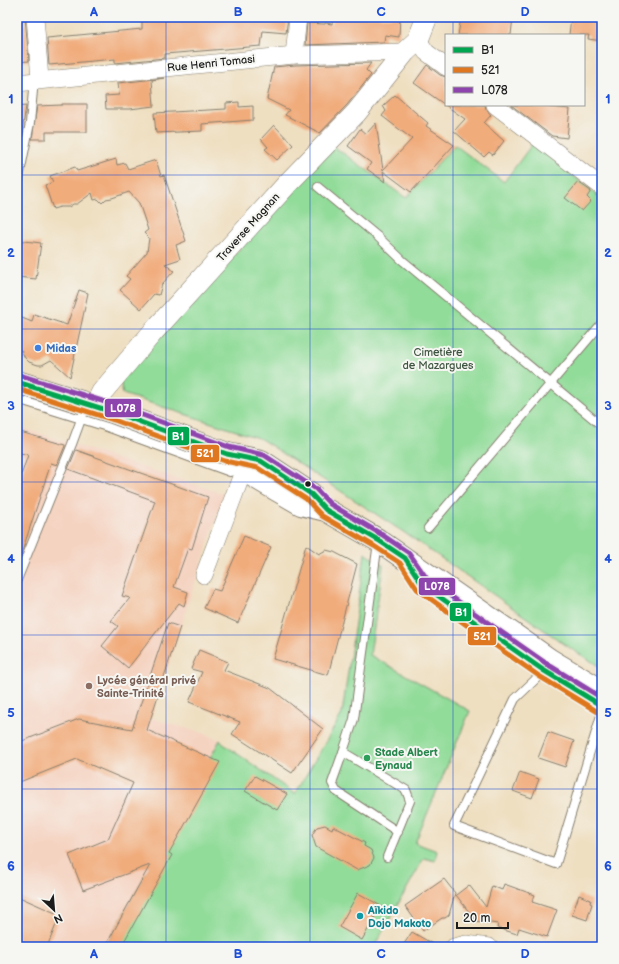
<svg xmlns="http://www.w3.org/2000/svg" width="619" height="964" viewBox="0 0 619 964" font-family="'Balsamiq Sans',sans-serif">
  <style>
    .built { fill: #f5d3c1 }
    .green { fill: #91dc99; stroke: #567c5a }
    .building { fill: #f1ac7b }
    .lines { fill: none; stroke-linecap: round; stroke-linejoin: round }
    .service-casing { stroke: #867e6e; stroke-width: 10 }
    .minor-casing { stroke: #867e6e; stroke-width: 18 }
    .tertiary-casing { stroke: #867e6e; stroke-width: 22 }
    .primary-casing { stroke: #867e6e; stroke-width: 24 }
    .service { stroke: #fff; stroke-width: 8 }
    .minor { stroke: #fff; stroke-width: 17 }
    .tertiary { stroke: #fff; stroke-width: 21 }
    .primary { stroke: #fff; stroke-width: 22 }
    .bus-1-casing { stroke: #f6f6f2; stroke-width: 8 }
    .bus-2-casing { stroke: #f6f6f2; stroke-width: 8 }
    .bus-3-casing { stroke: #f6f6f2; stroke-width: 8 }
    .bus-1 { stroke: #00a550; stroke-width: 5 }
    .bus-2 { stroke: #de771f; stroke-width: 5 }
    .bus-3 { stroke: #8e44ad; stroke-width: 5 }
    .grid { fill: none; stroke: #1d4ed8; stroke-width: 1; stroke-opacity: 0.55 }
    .shop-dot { fill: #3f7fe0; stroke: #f6f6f2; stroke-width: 1.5 }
    .bus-dot { fill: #1c1c1c; stroke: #f6f6f2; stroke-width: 1.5 }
    .education-dot { fill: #8d6e63; stroke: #f6f6f2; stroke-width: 1.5 }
    .leisure-dot { fill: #2e9e5b; stroke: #f6f6f2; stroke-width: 1.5 }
    .culture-dot { fill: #0f9aa8; stroke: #f6f6f2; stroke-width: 1.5 }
    .labels { text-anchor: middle; stroke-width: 4; stroke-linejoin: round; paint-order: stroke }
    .street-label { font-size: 11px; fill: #1c1c1c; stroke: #f6f6f2 }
    .shop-label { font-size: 11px; font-weight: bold; fill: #366cbe; stroke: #f6f6f2; text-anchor: start }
    .park-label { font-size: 11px; fill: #3f5642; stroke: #f6f6f2 }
    .education-label { font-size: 11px; font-weight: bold; fill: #785e54; stroke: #f6f6f2; text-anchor: start }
    .leisure-label { font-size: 11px; font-weight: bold; fill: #27864d; stroke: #f6f6f2; text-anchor: start }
    .culture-label { font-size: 11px; font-weight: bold; fill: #0d838f; stroke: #f6f6f2; text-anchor: start }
    .line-badge { stroke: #f6f6f2; stroke-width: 1.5 }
    .badge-label { font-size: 11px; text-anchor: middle; font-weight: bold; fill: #fff }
    .neatline { fill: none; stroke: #1d4ed8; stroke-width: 1.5 }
    .grid-label { font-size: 13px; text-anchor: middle; font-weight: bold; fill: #1d4ed8 }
  </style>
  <rect width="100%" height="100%" fill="#f6f6f2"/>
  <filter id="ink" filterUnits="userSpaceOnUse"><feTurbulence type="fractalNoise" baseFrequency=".025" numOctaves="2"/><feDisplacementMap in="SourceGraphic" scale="8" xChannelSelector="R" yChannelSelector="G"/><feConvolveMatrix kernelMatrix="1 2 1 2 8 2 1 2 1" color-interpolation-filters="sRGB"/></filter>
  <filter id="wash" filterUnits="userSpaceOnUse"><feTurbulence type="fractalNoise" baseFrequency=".012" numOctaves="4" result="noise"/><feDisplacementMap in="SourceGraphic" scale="16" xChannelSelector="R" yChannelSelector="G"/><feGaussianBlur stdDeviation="0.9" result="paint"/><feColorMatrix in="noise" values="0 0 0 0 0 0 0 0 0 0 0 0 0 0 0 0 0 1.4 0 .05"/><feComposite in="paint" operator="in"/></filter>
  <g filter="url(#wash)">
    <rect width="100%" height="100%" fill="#efdfc1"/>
    <path class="built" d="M17 426 224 494 151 718 206 734 220 740 106 947H17Z"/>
    <g class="green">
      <path d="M533 143 602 199V668L570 648 411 537 261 439 123 394 120 381 333 146 406 198 455 145 504 182Z"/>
      <path d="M365 553 383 565 370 655 470 711 415 843 437 851 435 861 424 858 374 947H105L220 740 222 743 295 794 342 714Z"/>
    </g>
    <g id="blocks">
      <g class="building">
        <path d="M17 17H25L29 61 17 62Z"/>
        <path d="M142 17H288L286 33 263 31 261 46 165 54V58L115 63V59L49 65 47 38 142 29Z"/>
        <path d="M335 17H400L399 37 385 35 384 42 305 45 307 23 325 24V23L332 24 333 18H335Z"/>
        <path d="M461 17H513L511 35H458Z"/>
        <path d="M571 17H602V41L588 39 589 35H569Z"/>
        <path d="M371 63 366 70 371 75 347 105 320 133 285 115 289 110 267 99 274 67 295 65Z"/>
        <path d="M427 65 440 75 446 77V105H485L486 109 491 115 484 123 504 141 493 155 489 152 484 157 454 131 465 119 414 83Z"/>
        <path d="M164 78 152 80 154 106 130 109H106L105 96 119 95 118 83Z"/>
        <path d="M395 95 428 123 426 126 454 145 411 192 383 171 385 182 367 169 371 163 348 146 360 129 366 134 376 123 383 170 412 139 382 116 386 111 383 106Z"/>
        <path d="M239 102V107L253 106V120L202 124V131L156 133 154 113 226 109V103Z"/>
        <path d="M62 104H87V132H46V139H32L37 106 62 105Z"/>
        <path d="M511 105H549V107L570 109 567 138 552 136Z"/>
        <path d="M26 106 21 139 17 140V107Z"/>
        <path d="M274 125 293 145 277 160 265 149 268 147 261 139Z"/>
        <path d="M116 159 117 165 125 163 128 169 156 160 161 176 164 175 186 241 176 245 180 259 165 264 174 271 162 284 159 295 154 294 141 309 120 290 130 279 126 276 147 252 149 238 144 233 148 230 139 203 129 192 112 198 106 199 102 203 98 199 94 200 92 193 77 204H73L69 207H60L53 209 45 185 53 182 50 176 75 167 77 171Z"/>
        <path d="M578 182 591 191 587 197 591 201 582 211 565 198Z"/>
        <path d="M17 240 41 243 36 279 17 277Z"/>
        <path d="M79 290 88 293 70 377 51 360 42 365H38L29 362 25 358 21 350 17 351V316L32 322 34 314 67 325Z"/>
        <path d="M17 431 65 445V446L57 465 51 463 20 558 17 557V487L28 455 17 452Z"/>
        <path d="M76 450 208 497 192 549 188 548 174 587 188 592 184 606 179 603 128 668 102 646 118 626 111 621 130 598 122 596 155 501 68 469Z"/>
        <path d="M244 536 271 547 238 623 204 608 213 589 220 591Z"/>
        <path d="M306 545 319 554 326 550 334 552 357 564 328 675 273 659Z"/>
        <path d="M168 623 180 627 147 730 220 762 169 853 172 855 121 947H105L150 865 83 890 69 855 108 839 133 783 77 759 17 783V743L79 719 132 729Z"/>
        <path d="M199 650 228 662 224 670 270 688 323 729 292 773 232 734 240 722 189 702 202 672 191 669Z"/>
        <path d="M548 732 574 741 565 767 538 758Z"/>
        <path d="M520 772 539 779 532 798 513 791Z"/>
        <path d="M255 776 287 794 277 810 245 791Z"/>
        <path d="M325 825 332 829 333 826 365 843 364 846 371 850 374 858 370 865 357 870 316 847 312 835 317 827Z"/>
        <path d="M444 879 455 893 449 915 445 918H442L423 931 405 906Z"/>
        <path d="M504 884 535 895 532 902 557 910 547 937 519 928 517 934 497 928 498 924 476 921 456 895 469 885 486 907 492 886 502 890Z"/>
        <path d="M358 893 381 906 362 940 339 927Z"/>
        <path d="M579 895 591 900 590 903 592 904 587 920 572 915Z"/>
        <path d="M17 896 60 915 47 947H17Z"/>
        <path d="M412 932 438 947H402Z"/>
      </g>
    </g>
  </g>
  <g filter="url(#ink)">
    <use href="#blocks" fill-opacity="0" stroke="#867e6e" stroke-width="1"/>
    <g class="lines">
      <defs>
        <g id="service">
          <path d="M318 187 377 236 402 260 602 426"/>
          <path d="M17 188 30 123 34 80"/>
          <path d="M17 399 107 427 230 472 241 469"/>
          <path d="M428 528 602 323"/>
          <path d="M378 542 354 719 343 752 406 790 410 801 387 857"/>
          <path d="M419 579 422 584 543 670 602 706"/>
          <path d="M17 580 72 444 83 414"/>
          <path d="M550 660 539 676 515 699 454 826 556 864 602 712"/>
          <path d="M343 752 332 783 336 791 398 832"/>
        </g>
        <g id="minor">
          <path d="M35 17 40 79"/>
          <path d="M418 40 426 52 446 67"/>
          <path d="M294 55 298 17"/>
          <path d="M17 83 294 55 405 52"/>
          <path d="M495 105 602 187"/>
          <path d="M204 575 244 469"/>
          <path d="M454 947 466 944 489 947"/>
        </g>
        <path id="tertiary" d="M95 406 102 392 153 332 289 182 356 113 405 52 418 40 427 17"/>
        <g id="primary">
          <path d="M17 382 116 413 227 454 261 461 311 494"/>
          <path d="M227 454 253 476 301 504 326 510 378 540 550 660 602 691"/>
        </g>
      </defs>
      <use href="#service" class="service-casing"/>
      <use href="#minor" class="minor-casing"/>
      <use href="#tertiary" class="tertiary-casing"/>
      <use href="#primary" class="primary-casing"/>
      <use href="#service" class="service"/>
      <use href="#minor" class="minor"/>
      <use href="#tertiary" class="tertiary"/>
      <use href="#primary" class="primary"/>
      <defs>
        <path id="bus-1" d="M17 382 116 413 227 454 261 461 311 494 326 510 378 540 405 558 422 584 480 626 543 670 602 706"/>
        <path id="bus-2" d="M17 389 114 420 225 461 258 468 306 499 322 516 374 546 400 563 417 589 476 632 539 676 598 712"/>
        <path id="bus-3" d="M19 375 118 406 229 447 264 455 316 489 330 504 381 534 409 553 427 579 484 620 547 664 602 698"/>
      </defs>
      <use href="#bus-1" class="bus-1-casing"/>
      <use href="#bus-2" class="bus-2-casing"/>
      <use href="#bus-3" class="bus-3-casing"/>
      <use href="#bus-1" class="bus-1"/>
      <use href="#bus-2" class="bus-2"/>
      <use href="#bus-3" class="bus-3"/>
    </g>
  </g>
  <path class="grid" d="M166 17V947M310 17V947M453 17V35M453 105V947M17 175H602M17 329H602M17 482H602M17 635H602M17 789H602"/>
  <circle class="shop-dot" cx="38" cy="348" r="4"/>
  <circle class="bus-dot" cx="308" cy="484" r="3.5"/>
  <circle class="education-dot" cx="89" cy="686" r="4"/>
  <circle class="leisure-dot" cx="367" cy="758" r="4"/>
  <circle class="culture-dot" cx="360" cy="916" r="4"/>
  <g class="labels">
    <g class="street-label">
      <text transform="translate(211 63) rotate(-6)" y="4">Rue Henri Tomasi</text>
      <text transform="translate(248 227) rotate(-48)" y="4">Traverse Magnan</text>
    </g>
    <g class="shop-label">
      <text x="46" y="352">Midas</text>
    </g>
    <g class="park-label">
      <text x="438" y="356">Cimetière<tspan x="438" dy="13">de Mazargues</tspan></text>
    </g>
    <g class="education-label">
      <text x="97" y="684">Lycée général privé<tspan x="97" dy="13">Sainte-Trinité</tspan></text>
    </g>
    <g class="leisure-label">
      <text x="375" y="756">Stade Albert<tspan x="375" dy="13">Eynaud</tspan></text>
    </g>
    <g class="culture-label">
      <text x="368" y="914">Aïkido<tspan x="368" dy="13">Dojo Makoto</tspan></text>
    </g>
  </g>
  <g class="line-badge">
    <rect x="104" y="398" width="38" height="20" rx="4" fill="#8e44ad"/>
    <rect x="167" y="426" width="23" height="20" rx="4" fill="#00a550"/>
    <rect x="190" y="444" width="30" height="19" rx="4" fill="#de771f"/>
    <rect x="418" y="577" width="38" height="19" rx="4" fill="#8e44ad"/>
    <rect x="449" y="602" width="23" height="20" rx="4" fill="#00a550"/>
    <rect x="467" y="626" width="30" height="20" rx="4" fill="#de771f"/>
  </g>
  <g class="badge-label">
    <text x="123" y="412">L078</text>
    <text x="178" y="440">B1</text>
    <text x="205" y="457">521</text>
    <text x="437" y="590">L078</text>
    <text x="461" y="616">B1</text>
    <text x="482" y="640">521</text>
  </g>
  <rect width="619" height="964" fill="none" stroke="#f6f6f2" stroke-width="44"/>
  <rect x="445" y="34" width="140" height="72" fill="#f6f6f2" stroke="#9f9f9c"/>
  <rect x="453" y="47" width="20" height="6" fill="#00a550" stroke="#9f9f9c"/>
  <text x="481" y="54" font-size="12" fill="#1c1c1c">B1</text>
  <rect x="453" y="67" width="20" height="6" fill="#de771f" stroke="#9f9f9c"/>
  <text x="481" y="74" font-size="12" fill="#1c1c1c">521</text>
  <rect x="453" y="87" width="20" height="6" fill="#8e44ad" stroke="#9f9f9c"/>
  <text x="481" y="94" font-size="12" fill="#1c1c1c">L078</text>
  <g transform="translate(54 910) rotate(154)" stroke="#f6f6f2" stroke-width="3" paint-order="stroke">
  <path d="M0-3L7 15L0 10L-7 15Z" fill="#1c1c1c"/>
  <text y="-6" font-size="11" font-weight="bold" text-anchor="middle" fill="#1c1c1c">N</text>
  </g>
  <path d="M457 922v6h51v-6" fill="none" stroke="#1c1c1c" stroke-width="2"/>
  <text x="463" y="922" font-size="12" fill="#1c1c1c" stroke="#f6f6f2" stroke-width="3" paint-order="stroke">20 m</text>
  <rect x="22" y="22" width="575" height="920" class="neatline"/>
  <g class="grid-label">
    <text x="94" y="16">A</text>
    <text x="238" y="16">B</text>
    <text x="381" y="16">C</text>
    <text x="525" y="16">D</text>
    <text x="11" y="103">1</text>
    <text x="608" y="103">1</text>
    <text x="11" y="257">2</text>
    <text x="608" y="257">2</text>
    <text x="11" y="410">3</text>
    <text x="608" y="410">3</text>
    <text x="11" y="563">4</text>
    <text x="608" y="563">4</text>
    <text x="11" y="717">5</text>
    <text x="608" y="717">5</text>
    <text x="11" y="870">6</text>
    <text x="608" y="870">6</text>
    <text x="94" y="958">A</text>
    <text x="238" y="958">B</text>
    <text x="381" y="958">C</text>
    <text x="525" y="958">D</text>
  </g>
</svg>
